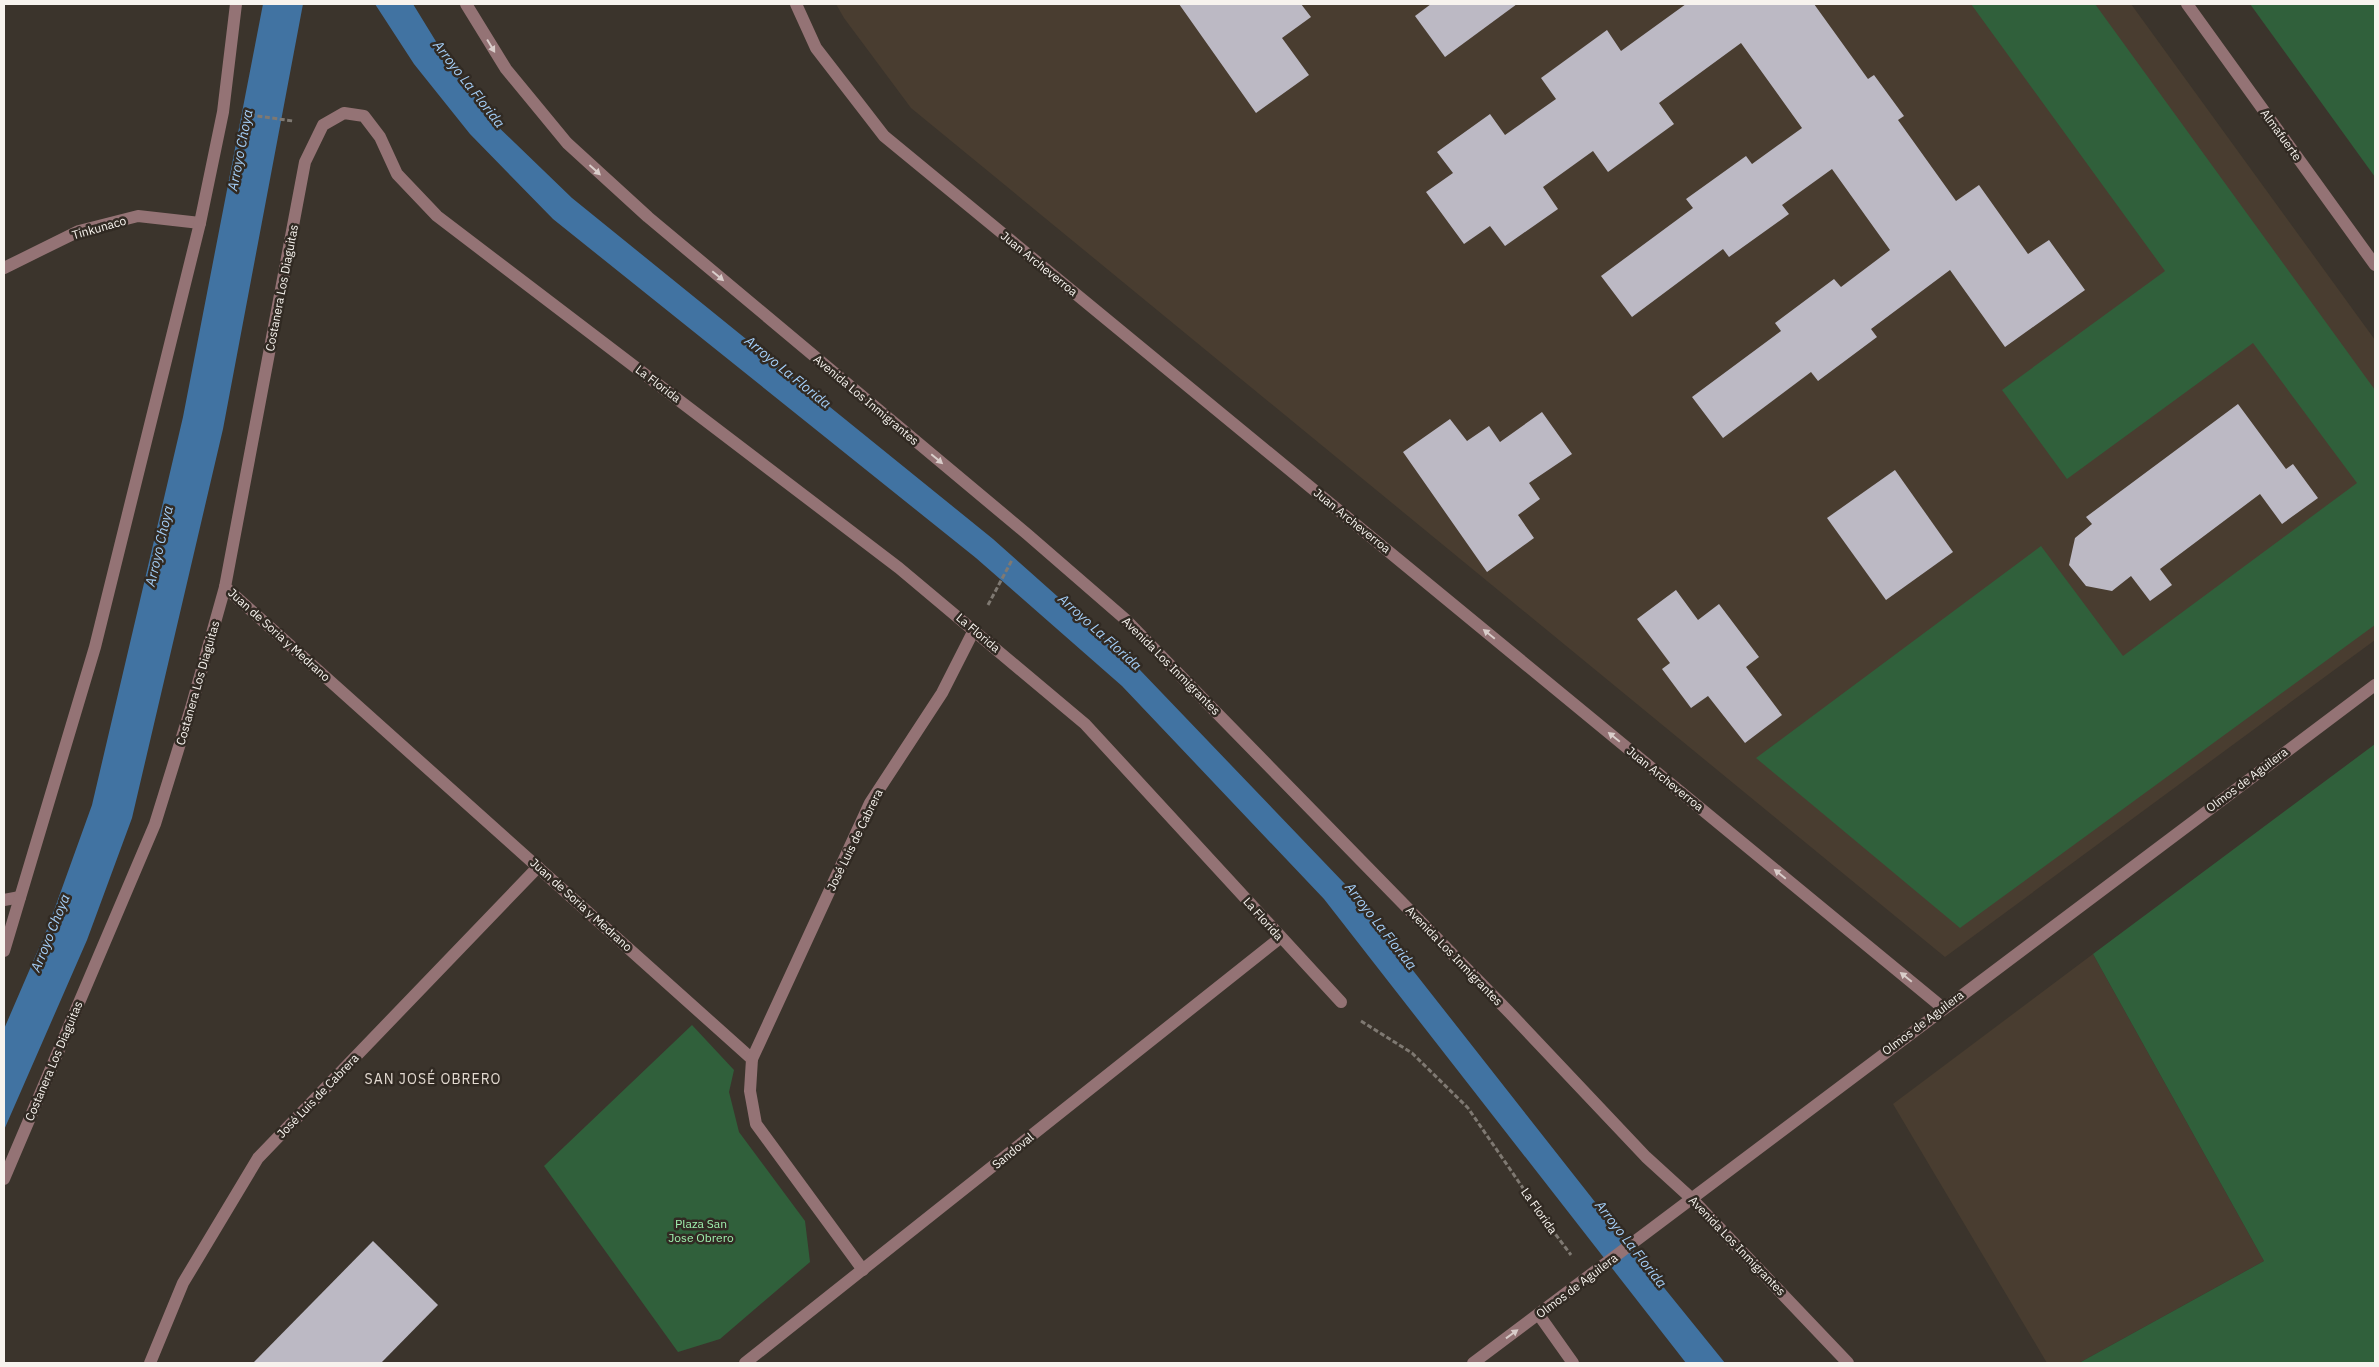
<svg xmlns="http://www.w3.org/2000/svg" width="2379" height="1367" viewBox="0 0 2379 1367" font-family="'IBM Plex Sans',sans-serif">
  <style>
    .built { fill: #493d30 }
    .green { fill: #30603b }
    .water { fill: #4173a2 }
    .building { fill: #bcb9c4 }
    .lines { fill: none; stroke-linecap: round; stroke-linejoin: round }
    .path { stroke: #7f7972; stroke-width: 3; stroke-dasharray: 5 2.5; stroke-linecap: butt }
    .minor { stroke: #947375; stroke-width: 12 }
    .oneway { fill: #d9cdca }
    .labels { text-anchor: middle; stroke-width: 5; stroke-linejoin: round; paint-order: stroke }
    .street-label { font-size: 12px; fill: #f7f3ee; stroke: #312a23 }
    .park-label { font-size: 12px; fill: #a0f2af; stroke: #312a23 }
    .water-label { font-size: 14px; font-style: italic; fill: #a5cff8; stroke: #312a23 }
    .neighbourhood-label { font-size: 14px; letter-spacing: 1px; fill: #e3dad1; stroke: #312a23 }
  </style>
  <rect width="100%" height="100%" fill="#3b342c"/>
  <g class="built">
    <path d="M836 4H2131L2375 340V640L1945 957 911 108 844 18Z"/>
    <path d="M2093 954 2264 1261 2079 1363H2047L1893 1104Z"/>
  </g>
  <g class="green">
    <path d="M1971 4H2095L2375 390V625L1960 928 1756 758 2041 546 2123 656 2357 483 2253 343 2067 479 2002 390 2165 271Z"/>
    <path d="M2250 4H2375V177Z"/>
    <path d="M2375 744V1363H2079L2264 1261 2093 954Z"/>
    <path d="M692 1025 734 1070 729 1092 739 1132 805 1221 810 1262 720 1339 678 1352 544 1166Z"/>
  </g>
  <g class="water">
    <path d="M263 4H303L223 429 132 818 87 940 4 1130V1029L48 927 92 805 183 417Z"/>
    <path d="M375 4H413L440 48 490 119 572 198 993 539 1139 669 1345 884 1610 1221 1725 1363H1686L1324 899 1122 686 976 558 553 219 470 134 414 64Z"/>
  </g>
  <g class="building">
    <path d="M1179 4H1301L1311 17 1282 38 1309 75 1256 113Z"/>
    <path d="M1431 4H1517L1445 57 1415 16Z"/>
    <path d="M1686 4H1814L1868 79 1874 75 1904 116 1898 120 1956 201 1979 185 2028 254 2049 240 2085 290 2005 347 1950 270 1871 329 1877 337 1818 381 1811 372 1723 438 1692 397 1781 331 1775 323 1834 279 1841 287 1890 250 1832 169 1782 205 1789 214 1729 257 1723 249 1632 317 1601 276 1693 208 1686 199 1746 156 1752 164 1802 128 1741 43 1659 103 1674 124 1608 172 1593 151 1543 187 1558 209 1505 246 1490 226 1464 244 1426 192 1453 173 1437 152 1490 114 1505 135 1556 99 1541 78 1607 30 1621 51Z"/>
    <path d="M2238 404 2286 469 2293 464 2318 498 2282 524 2260 494 2160 569 2172 585 2150 601 2131 576 2112 591 2086 586 2069 565 2075 538 2092 524 2086 517Z"/>
    <path d="M1542 412 1572 454 1529 483 1540 499 1518 515 1534 538 1487 572 1403 452 1450 419 1467 441 1489 426 1500 442Z"/>
    <path d="M1895 470 1953 552 1886 600 1827 518Z"/>
    <path d="M1676 590 1698 620 1719 604 1759 657 1746 667 1782 715 1745 743 1708 696 1691 708 1662 669 1670 663 1637 619Z"/>
    <path d="M373 1241 438 1305 381 1363H253Z"/>
  </g>
  <g class="lines">
    <g class="path">
      <path d="M250 115 293 121"/>
      <path d="M988 605 1012 560"/>
      <path d="M1361 1021 1412 1053 1468 1108 1547 1223 1571 1255"/>
    </g>
    <g class="minor">
      <path d="M466 4 506 69 567 143 648 217 1027 534 1125 619 1508 1011 1646 1157 1691 1198 1848 1363"/>
      <path d="M796 4 816 48 884 136 1943 1008"/>
      <path d="M2187 4 2375 265"/>
      <path d="M4 268 79 231 138 216 200 223"/>
      <path d="M225 587 752 1059 750 1091 756 1124 863 1270"/>
      <path d="M4 900 20 897"/>
      <path d="M4 951 95 647 200 223 223 112 236 4"/>
      <path d="M752 1059 870 803 942 693 974 630"/>
      <path d="M4 1179 155 824 191 708 225 587 305 162 323 125 344 113 364 116 380 137 397 174 437 216 899 568 1085 724 1341 1002"/>
      <path d="M1539 1315 1573 1363"/>
      <path d="M150 1363 183 1283 258 1158 538 867"/>
      <path d="M745 1363 1280 938"/>
      <path d="M1473 1363 2375 685"/>
    </g>
  </g>
  <defs><path id="oneway-solid" d="M-6-.8H1V-3.2L6.5 0L1 3.2V.8H-6Z" transform="scale(1.25)"/></defs>
  <g class="oneway">
    <use href="#oneway-solid" transform="translate(491 46) rotate(59)"/>
    <use href="#oneway-solid" transform="translate(595 170) rotate(42)"/>
    <use href="#oneway-solid" transform="translate(718 276) rotate(40)"/>
    <use href="#oneway-solid" transform="translate(937 459) rotate(40)"/>
    <use href="#oneway-solid" transform="translate(1489 634) rotate(-141)"/>
    <use href="#oneway-solid" transform="translate(1614 737) rotate(-141)"/>
    <use href="#oneway-solid" transform="translate(1780 874) rotate(-141)"/>
    <use href="#oneway-solid" transform="translate(1906 977) rotate(-141)"/>
    <use href="#oneway-solid" transform="translate(1512 1334) rotate(-36)"/>
  </g>
  <g class="labels">
    <g class="street-label">
      <text transform="translate(2281 135) rotate(54)" y="4">Almafuerte</text>
      <text transform="translate(99 228) rotate(-16)" y="4">Tinkunaco</text>
      <text transform="translate(1039 264) rotate(39)" y="4">Juan Archeverroa</text>
      <text transform="translate(282 288) rotate(-79)" y="4">Costanera Los Diaguitas</text>
      <text transform="translate(658 384) rotate(37)" y="4">La Florida</text>
      <text transform="translate(866 400) rotate(40)" y="4">Avenida Los Inmigrantes</text>
      <text transform="translate(1352 521) rotate(39)" y="4">Juan Archeverroa</text>
      <text transform="translate(978 633) rotate(40)" y="4">La Florida</text>
      <text transform="translate(279 635) rotate(42)" y="4">Juan de Soria y Medrano</text>
      <text transform="translate(1171 666) rotate(45)" y="4">Avenida Los Inmigrantes</text>
      <text transform="translate(198 683) rotate(-74)" y="4">Costanera Los Diaguitas</text>
      <text transform="translate(1665 779) rotate(39)" y="4">Juan Archeverroa</text>
      <text transform="translate(2247 780) rotate(-37)" y="4">Olmos de Aguilera</text>
      <text transform="translate(855 840) rotate(-64)" y="4">José Luis de Cabrera</text>
      <text transform="translate(581 905) rotate(42)" y="4">Juan de Soria y Medrano</text>
      <text transform="translate(1263 919) rotate(48)" y="4">La Florida</text>
      <text transform="translate(1454 956) rotate(46)" y="4">Avenida Los Inmigrantes</text>
      <text transform="translate(1923 1023) rotate(-37)" y="4">Olmos de Aguilera</text>
      <text transform="translate(54 1061) rotate(-67)" y="4">Costanera Los Diaguitas</text>
      <text transform="translate(318 1096) rotate(-46)" y="4">José Luis de Cabrera</text>
      <text transform="translate(1013 1151) rotate(-39)" y="4">Sandoval</text>
      <text transform="translate(1539 1211) rotate(55)" y="4">La Florida</text>
      <text transform="translate(1737 1246) rotate(46)" y="4">Avenida Los Inmigrantes</text>
      <text transform="translate(1577 1286) rotate(-37)" y="4">Olmos de Aguilera</text>
    </g>
    <g class="park-label">
      <text x="701" y="1228">Plaza San<tspan x="701" dy="14">Jose Obrero</tspan></text>
    </g>
    <g class="water-label">
      <text transform="translate(469 84) rotate(52)" y="5">Arroyo La Florida</text>
      <text transform="translate(240 150) rotate(-79)" y="5">Arroyo Choya</text>
      <text transform="translate(788 372) rotate(39)" y="5">Arroyo La Florida</text>
      <text transform="translate(159 546) rotate(-77)" y="5">Arroyo Choya</text>
      <text transform="translate(1100 632) rotate(42)" y="5">Arroyo La Florida</text>
      <text transform="translate(1381 926) rotate(52)" y="5">Arroyo La Florida</text>
      <text transform="translate(50 933) rotate(-68)" y="5">Arroyo Choya</text>
      <text transform="translate(1631 1244) rotate(52)" y="5">Arroyo La Florida</text>
    </g>
    <g class="neighbourhood-label">
      <text x="433" y="1084">SAN JOSÉ OBRERO</text>
    </g>
  </g>
  <rect width="2379" height="1367" fill="none" stroke="#f7f3ee" stroke-width="10"/>
</svg>
